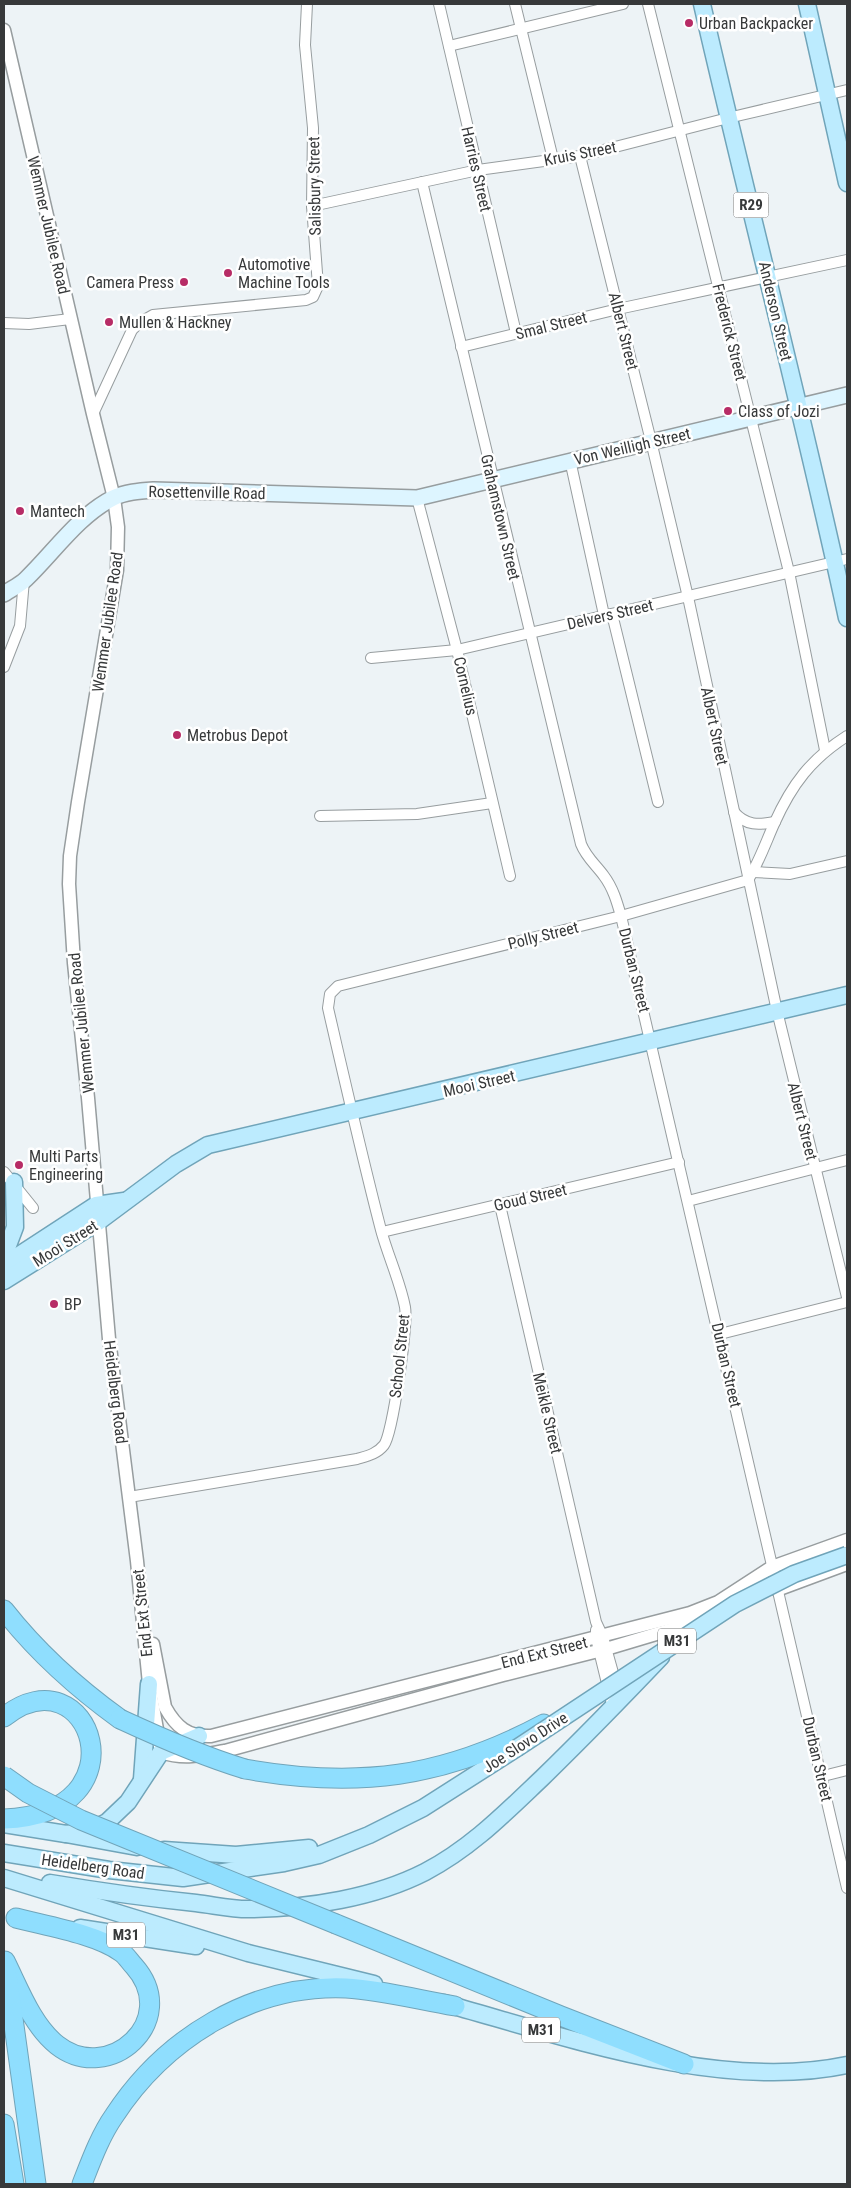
<svg xmlns="http://www.w3.org/2000/svg" width="851" height="2188" viewBox="0 0 851 2188" font-family="'Roboto Condensed',sans-serif">
  <style>
    .lines { fill: none; stroke-linecap: round; stroke-linejoin: round }
    .minor-casing { stroke: #979d9f; stroke-width: 12 }
    .tertiary-casing { stroke: #979d9f; stroke-width: 15 }
    .secondary-casing { stroke: #979d9f; stroke-width: 18 }
    .primary-casing { stroke: #70a4b9; stroke-width: 19 }
    .motorway-casing { stroke: #70a4b9; stroke-width: 21 }
    .minor { stroke: #fff; stroke-width: 10 }
    .tertiary { stroke: #fff; stroke-width: 12 }
    .secondary { stroke: #ddf5ff; stroke-width: 15 }
    .primary { stroke: #bcebfe; stroke-width: 16 }
    .motorway { stroke: #8fdefe; stroke-width: 19 }
    .primary-bridge-casing { stroke: #70a4b9; stroke-width: 19; stroke-linecap: butt }
    .motorway-bridge-casing { stroke: #70a4b9; stroke-width: 21; stroke-linecap: butt }
    .primary-bridge { stroke: #bcebfe; stroke-width: 16 }
    .motorway-bridge { stroke: #8fdefe; stroke-width: 19 }
    .poi-dot { fill: #b72c66; stroke: #fff; stroke-width: 2 }
    .labels { text-anchor: middle; stroke-width: 5; stroke-linejoin: round; paint-order: stroke }
    .shield { fill: #fff; stroke: #737475; stroke-width: 1 }
    .shield-label { font-size: 15px; font-weight: bold; fill: #37393a }
    .poi-label { font-size: 16px; fill: #37393a; stroke: #fff; text-anchor: start }
    .street-label { font-size: 16px; fill: #37393a; stroke: #fff }
  </style>
  <rect width="100%" height="100%" fill="#edf3f6"/>
  <g class="lines">
    <defs>
      <g id="minor">
        <path d="M439 4 516 333"/>
        <path d="M515 4 553 159"/>
        <path d="M648 4 789 572 825 750"/>
        <path d="M449 46 623 4"/>
        <path d="M580 156 651 441 688 597 777 1011 847 1297"/>
        <path d="M422 182 581 844C586 857 596 865 604 876 613 888 617 902 621 916L847 1888"/>
        <path d="M312 206 478 170 580 156 728 118 847 90"/>
        <path d="M4 323 29 324 70 319"/>
        <path d="M461 347 618 309 847 260"/>
        <path d="M93 414 132 330 139 323 153 315 306 300 313 297 318 286 312 206 313 128 305 45 307 4"/>
        <path d="M570 460 604 615"/>
        <path d="M417 498 457 650 510 876"/>
        <path d="M612 614 658 802"/>
        <path d="M371 658 457 650 847 559"/>
        <path d="M4 667 20 626 24 580"/>
        <path d="M734 812C746 826 759 825 775 822"/>
        <path d="M320 816 417 814 492 803"/>
        <path d="M753 872 790 874 847 861"/>
        <path d="M4 1172 33 1208"/>
        <path d="M688 1201 847 1160"/>
        <path d="M500 1205 596 1622 603 1637 617 1687"/>
        <path d="M382 1232 679 1162"/>
        <path d="M720 1334 847 1302"/>
        <path d="M129 1497 357 1459C367 1456 377 1454 384 1445 393 1433 408 1324 405 1307 400 1281 388 1256 381 1230 362 1157 345 1082 328 1008L330 994 338 986 621 916 748 880C759 862 766 842 774 824 792 784 811 759 847 736"/>
        <path d="M596 1630V1638L613 1708"/>
        <path d="M823 1776 847 1770"/>
      </g>
      <g id="tertiary">
        <path d="M4 30 93 414 114 498 118 527 117 570 78 802 70 856 69 884 74 963 88 1098 109 1339 137 1561 149 1684 161 1752C184 1760 202 1755 225 1751L503 1675 606 1649 703 1620"/>
        <path d="M777 1590 847 1564"/>
        <path d="M153 1644 165 1707C176 1727 188 1737 211 1736L690 1613 718 1602 772 1567 847 1540"/>
      </g>
      <path id="secondary" d="M4 594C11 589 20 585 26 579 54 552 78 516 113 498 125 492 140 491 154 490L417 498 847 395"/>
      <g id="primary">
        <path d="M702 4C749 209 803 413 847 618"/>
        <path d="M807 4 847 183"/>
        <path d="M4 1256 15 1227 14 1182"/>
        <path d="M4 1265 96 1205 124 1201"/>
        <path d="M4 1281 98 1222 176 1164 208 1145 847 995"/>
        <path d="M142 1779 149 1684"/>
        <path d="M4 1824 66 1834 89 1831 107 1822 128 1802 161 1752 199 1736"/>
        <path d="M66 1834 137 1847"/>
        <path d="M164 1850 236 1855 309 1848"/>
        <path d="M4 1853 109 1870 183 1878 284 1863 319 1855 369 1835 423 1808 517 1748"/>
        <path d="M4 1878 248 1953 374 1984"/>
        <path d="M50 1883C98 1891 147 1898 196 1903 214 1905 234 1910 252 1909 309 1908 374 1898 425 1872 471 1848 505 1813 542 1778 583 1738 622 1698 661 1657"/>
        <path d="M80 1928 196 1946"/>
        <path d="M443 2003C566 2037 720 2092 847 2065"/>
      </g>
      <g id="motorway">
        <path d="M4 1610C37 1652 77 1688 120 1719"/>
        <path d="M4 1717C90 1649 147 1814 4 1819"/>
        <path d="M245 1769C357 1789 443 1778 544 1724"/>
        <path d="M336 1924 561 2016 684 2064"/>
        <path d="M5 1961C19 1989 32 2025 57 2045 109 2086 182 2020 134 1966 130 1962 126 1955 121 1952 96 1934 46 1926 16 1918"/>
        <path d="M7 1975 36 2184"/>
        <path d="M4 2124 14 2184"/>
        <path d="M82 2184C91 2161 100 2136 114 2116 165 2038 252 1984 346 1988 382 1990 419 2000 455 2006"/>
      </g>
    </defs>
    <use href="#minor" class="minor-casing"/>
    <use href="#tertiary" class="tertiary-casing"/>
    <use href="#secondary" class="secondary-casing"/>
    <use href="#primary" class="primary-casing"/>
    <use href="#motorway" class="motorway-casing"/>
    <use href="#minor" class="minor"/>
    <use href="#tertiary" class="tertiary"/>
    <use href="#secondary" class="secondary"/>
    <use href="#primary" class="primary"/>
    <use href="#motorway" class="motorway"/>
    <defs>
      <path id="primary-bridge" d="M517 1748 735 1604 794 1574 847 1555"/>
      <g id="motorway-bridge">
        <path d="M120 1719C161 1738 202 1756 245 1769"/>
        <path d="M4 1776 28 1793 81 1820 336 1924"/>
      </g>
    </defs>
    <use href="#primary-bridge" class="primary-bridge-casing"/>
    <use href="#motorway-bridge" class="motorway-bridge-casing"/>
    <use href="#primary-bridge" class="primary-bridge"/>
    <use href="#motorway-bridge" class="motorway-bridge"/>
  </g>
  <g class="poi-dot">
    <circle cx="689" cy="23" r="5"/>
    <circle cx="228" cy="273" r="5"/>
    <circle cx="184" cy="282" r="5"/>
    <circle cx="109" cy="322" r="5"/>
    <circle cx="728" cy="411" r="5"/>
    <circle cx="20" cy="511" r="5"/>
    <circle cx="177" cy="735" r="5"/>
    <circle cx="19" cy="1165" r="5"/>
    <circle cx="54" cy="1304" r="5"/>
  </g>
  <g class="labels">
    <g class="shield">
      <rect x="733.5" y="192.5" width="35" height="25" rx="4"/>
      <rect x="658" y="1628.5" width="38" height="25" rx="4"/>
      <rect x="107" y="1922.5" width="38" height="25" rx="4"/>
      <rect x="522" y="2017.5" width="38" height="25" rx="4"/>
    </g>
    <g class="shield-label">
      <text x="751" y="210">R29</text>
      <text x="677" y="1646">M31</text>
      <text x="126" y="1940">M31</text>
      <text x="541" y="2035">M31</text>
    </g>
    <g class="poi-label">
      <text x="699" y="29">Urban Backpacker</text>
      <text x="238" y="270">Automotive<tspan x="238" dy="18">Machine Tools</tspan></text>
      <text x="174" y="288" text-anchor="end">Camera Press</text>
      <text x="119" y="328">Mullen &amp; Hackney</text>
      <text x="738" y="417">Class of Jozi</text>
      <text x="30" y="517">Mantech</text>
      <text x="187" y="741">Metrobus Depot</text>
      <text x="29" y="1162">Multi Parts<tspan x="29" dy="18">Engineering</tspan></text>
      <text x="64" y="1310">BP</text>
    </g>
    <g class="street-label">
      <text transform="translate(580 153) rotate(-11)" y="6">Kruis Street</text>
      <text transform="translate(477 169) rotate(77)" y="6">Harries Street</text>
      <text transform="translate(314 186) rotate(-91)" y="6">Salisbury Street</text>
      <text transform="translate(49 225) rotate(77)" y="6">Wemmer Jubilee Road</text>
      <text transform="translate(776 311) rotate(77)" y="6">Anderson Street</text>
      <text transform="translate(551 325) rotate(-14)" y="6">Smal Street</text>
      <text transform="translate(624 331) rotate(76)" y="6">Albert Street</text>
      <text transform="translate(730 332) rotate(76)" y="6">Frederick Street</text>
      <text transform="translate(632 446) rotate(-13)" y="6">Von Weilligh Street</text>
      <text transform="translate(207 492) rotate(1)" y="6">Rosettenville Road</text>
      <text transform="translate(501 517) rotate(77)" y="6">Grahamstown Street</text>
      <text transform="translate(610 614) rotate(-13)" y="6">Delvers Street</text>
      <text transform="translate(107 622) rotate(-82)" y="6">Wemmer Jubilee Road</text>
      <text transform="translate(466 686) rotate(77)" y="6">Cornelius</text>
      <text transform="translate(715 726) rotate(78)" y="6">Albert Street</text>
      <text transform="translate(543 935) rotate(-14)" y="6">Polly Street</text>
      <text transform="translate(635 970) rotate(76)" y="6">Durban Street</text>
      <text transform="translate(81 1023) rotate(-96)" y="6">Wemmer Jubilee Road</text>
      <text transform="translate(479 1083) rotate(-13)" y="6">Mooi Street</text>
      <text transform="translate(803 1121) rotate(76)" y="6">Albert Street</text>
      <text transform="translate(530 1197) rotate(-13)" y="6">Goud Street</text>
      <text transform="translate(65 1243) rotate(-32)" y="6">Mooi Street</text>
      <text transform="translate(399 1356) rotate(-84)" y="6">School Street</text>
      <text transform="translate(727 1365) rotate(77)" y="6">Durban Street</text>
      <text transform="translate(116 1392) rotate(83)" y="6">Heidelberg Road</text>
      <text transform="translate(548 1413) rotate(77)" y="6">Meikle Street</text>
      <text transform="translate(142 1613) rotate(-96)" y="6">End Ext Street</text>
      <text transform="translate(544 1652) rotate(-14)" y="6">End Ext Street</text>
      <text transform="translate(525 1742) rotate(-33)" y="6">Joe Slovo Drive</text>
      <text transform="translate(818 1759) rotate(77)" y="6">Durban Street</text>
      <text transform="translate(93 1866) rotate(8)" y="6">Heidelberg Road</text>
    </g>
  </g>
  <rect width="851" height="2188" fill="none" stroke="#37393a" stroke-width="10"/>
</svg>
